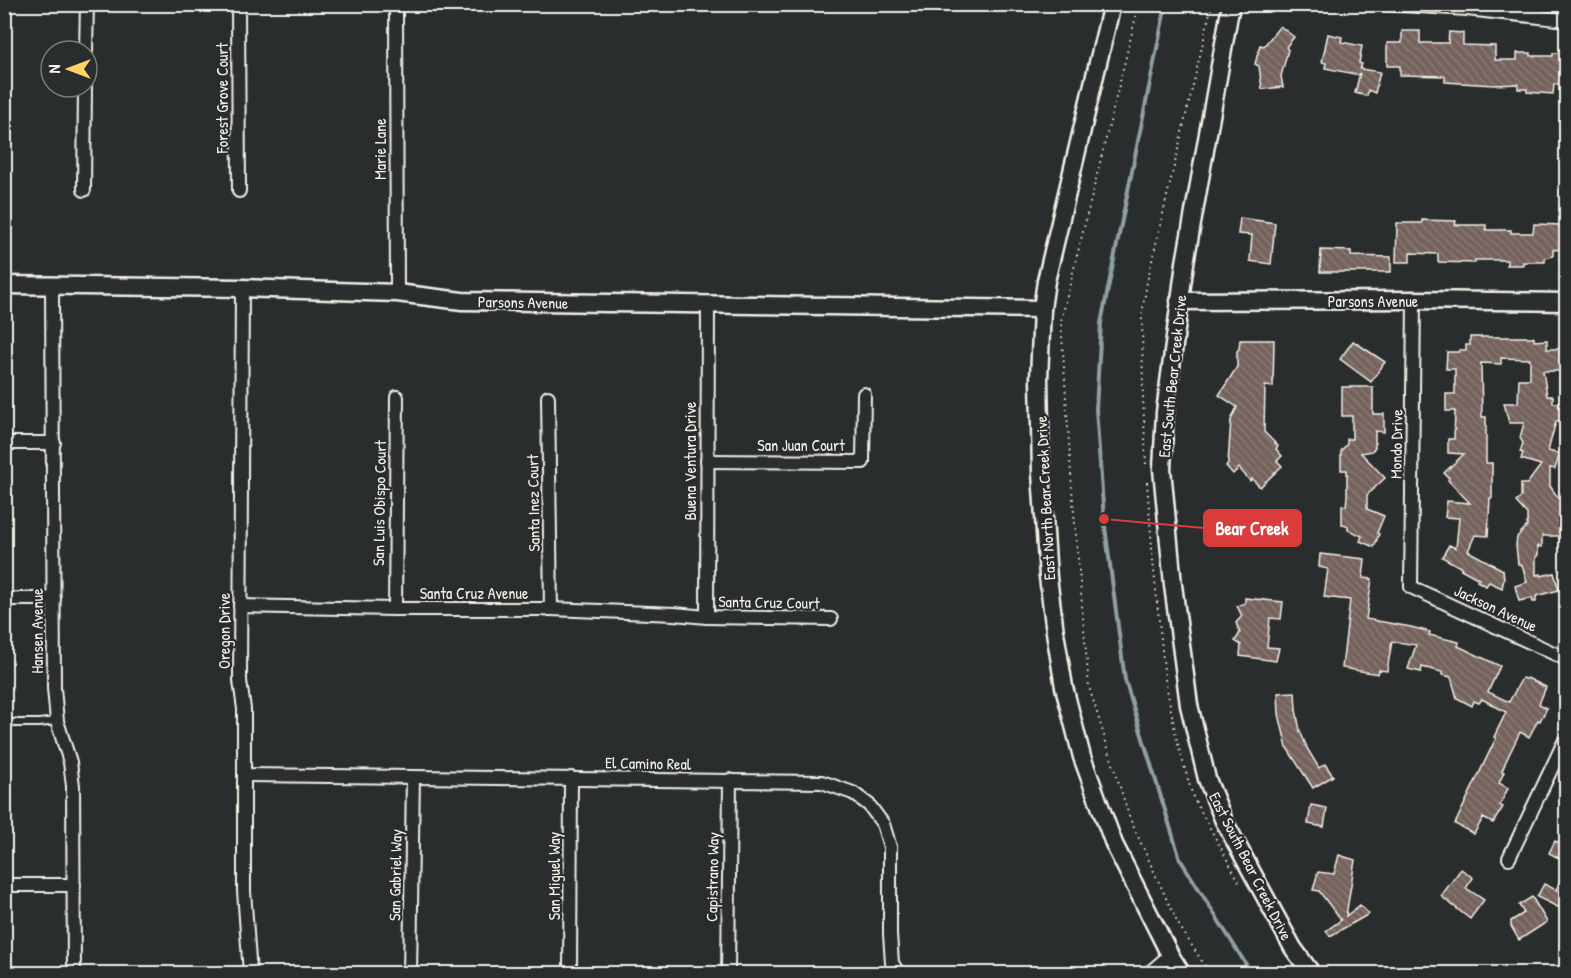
<svg xmlns="http://www.w3.org/2000/svg" width="1571" height="978" viewBox="0 0 1571 978" font-family="'Patrick Hand',sans-serif">
  <style>
    .lines { fill: none; stroke-linecap: round; stroke-linejoin: round }
    .stream { stroke: #909fa1; stroke-width: 4 }
    .building { fill: url(#building-back-hatch); stroke: #f4f1e8; stroke-width: 1.5 }
    .service-casing { stroke: #f4f1e8; stroke-width: 10 }
    .minor-casing { stroke: #f4f1e8; stroke-width: 16 }
    .tertiary-casing { stroke: #f4f1e8; stroke-width: 21 }
    .path { stroke: #f4f1e8; stroke-width: 2; stroke-dasharray: 1.5 4.5; stroke-linecap: butt }
    .service { stroke: #2a2d2e; stroke-width: 6 }
    .minor { stroke: #2a2d2e; stroke-width: 12 }
    .tertiary { stroke: #2a2d2e; stroke-width: 16 }
    .labels { text-anchor: middle; stroke-width: 4.5; stroke-linejoin: round; paint-order: stroke }
    .street-label { font-size: 16px; fill: #f4f1e8; stroke: #2a2d2e }
    .leader { fill: none; stroke: #d93c3b; stroke-width: 2 }
    .callout-dot { fill: #d93c3b; stroke: #2a2d2e; stroke-width: 2 }
    .callout { fill: #d93c3b; stroke: #d93c3b; stroke-width: 2 }
    .callout-label { font-size: 18px; text-anchor: middle; font-weight: bold; fill: #fff }
  </style>
  <defs>
    <pattern id="building-back-hatch" width="6" height="6" patternUnits="userSpaceOnUse" patternTransform="scale(1.5)"><rect width="6" height="6" fill="#74625d"/><path d="M-1 5l2 2M0 0l6 6M5-1l2 2" fill="none" stroke="#887974"/></pattern>
  </defs>
  <rect width="100%" height="100%" fill="#2a2d2e"/>
  <filter id="ink" filterUnits="userSpaceOnUse"><feTurbulence type="fractalNoise" baseFrequency=".0167" numOctaves="2"/><feDisplacementMap in="SourceGraphic" scale="12" xChannelSelector="R" yChannelSelector="G"/><feConvolveMatrix kernelMatrix="1 2 1 2 8 2 1 2 1" color-interpolation-filters="sRGB"/></filter>
  <g filter="url(#ink)">
    <g class="lines">
      <path class="stream" d="M1166 4 1101 323 1096 409 1104 519 1125 680 1180 859 1252 974"/>
    </g>
    <g class="building">
      <path d="M1280 26 1294 37 1286 47 1288 50 1281 76 1283 87 1262 89 1259 66 1255 64 1260 45 1264 46Z"/>
      <path d="M1402 31H1420V43H1448L1449 32 1463 33V45L1495 46V60H1517V53H1531V56H1553V53H1566V84H1554L1553 94 1527 92V89H1518V84L1494 85 1445 82V76L1400 75V66H1387V43H1402Z"/>
      <path d="M1328 34 1342 37 1341 42 1362 46 1359 63 1362 64 1360 69 1380 72 1375 93 1368 90 1367 96 1355 93 1360 73 1359 75 1325 68 1326 63 1322 62Z"/>
      <path d="M1240 218 1275 223 1271 264 1250 261 1252 235 1238 234Z"/>
      <path d="M1422 220 1456 221 1455 225H1486V230H1511V233H1533L1534 224 1561 225V249L1553 250V256L1545 258V262H1523V265H1507V260H1475V263L1438 262V254L1410 253V262H1396L1397 223H1422Z"/>
      <path d="M1321 250 1351 251V256L1391 257V272H1320Z"/>
      <path d="M1470 337H1534V341L1547 340V349H1560V371H1543L1547 396H1553V403L1562 404V421H1556L1548 451 1560 454 1555 469 1550 468V486L1556 495 1560 496V536H1542V547L1538 546V555L1536 557V575L1541 574V576L1554 573 1559 590 1536 596V602H1533L1532 598 1519 601 1515 586 1527 582 1522 565 1518 564 1516 545 1517 537 1527 526V514L1516 502 1521 497V484H1527L1541 465 1521 459 1523 453 1520 452 1523 443 1520 438 1524 423H1509L1504 403H1518L1519 379H1530V359L1501 358V364L1481 363 1482 417H1486V463H1492V498H1490L1488 536 1475 535 1468 551 1503 570 1504 579 1502 588 1489 582 1486 586 1477 581 1479 579 1461 569 1462 568 1442 557 1449 545 1456 548 1459 518 1445 517 1447 501 1470 503 1448 480 1449 478 1444 473 1464 454 1448 453V439H1454L1455 411H1446V394H1455V369H1446L1447 352H1459V350H1466V345H1470Z"/>
      <path d="M1240 340H1274L1273 387 1265 386 1264 432 1278 446 1276 449 1282 456 1277 461 1282 466 1260 487 1252 479 1250 481 1239 468 1233 474 1226 466 1228 463 1231 420 1237 407 1219 395 1237 367V351L1239 349Z"/>
      <path d="M1353 341 1385 362 1371 382 1340 359Z"/>
      <path d="M1342 387H1373V414H1384V432L1375 431V447L1372 451 1361 453 1385 478 1367 495V509L1384 516 1377 533 1379 534 1374 547 1360 541 1362 536 1348 530V526L1342 525V505L1346 506 1347 496V470H1341V451L1347 444V439H1352V416H1342Z"/>
      <path d="M1320 554 1365 559 1363 578 1372 579 1366 619 1411 627 1430 632 1429 635 1459 642 1458 646 1500 666 1488 692 1509 702 1522 678 1526 679 1527 678 1546 687 1539 704 1547 708 1540 721 1538 720 1529 737 1520 732 1506 761 1502 771 1504 772 1499 783 1508 788 1500 805 1503 807 1493 823 1483 818 1474 834 1455 824 1496 738 1494 737 1506 712 1482 699 1479 703 1474 701 1472 706 1457 698 1451 677 1442 675V672L1422 667 1421 672 1408 669 1416 645 1392 641 1387 671 1379 670 1378 674 1342 668 1350 600 1324 597 1328 569 1319 567Z"/>
      <path d="M1245 598 1283 602 1281 619 1270 618 1267 647 1279 648 1276 661 1240 656 1241 645 1235 641 1240 633 1236 623 1242 616 1237 606 1245 603Z"/>
      <path d="M1295 692 1296 710 1300 731 1308 750 1319 768 1325 764 1333 776 1313 788 1287 748 1279 714 1278 693Z"/>
      <path d="M1311 805 1327 808 1324 827 1308 824Z"/>
      <path d="M1555 841 1566 846V862L1549 853Z"/>
      <path d="M1339 855 1355 860 1346 916 1360 905 1369 914 1330 936 1326 931 1341 920 1319 891 1313 890 1318 872 1334 874Z"/>
      <path d="M1566 867V911L1537 897 1544 884 1556 890Z"/>
      <path d="M1461 869 1473 878 1466 888 1484 900 1470 919 1441 896Z"/>
      <path d="M1532 897 1547 922 1519 940 1511 926V921L1524 913 1519 905Z"/>
    </g>
    <g class="lines">
      <defs>
        <path id="service" d="M4 723H39L57 721"/>
        <g id="minor">
          <path d="M238 4 239 191"/>
          <path d="M396 4 397 293"/>
          <path d="M1386 4 1467 9 1566 20"/>
          <path d="M86 51 87 4"/>
          <path d="M84 190 85 87"/>
          <path d="M52 286 54 688 57 721 70 762 73 786 74 974"/>
          <path d="M242 288 240 681 244 709V891L250 974"/>
          <path d="M1414 300 1411 587 1566 659"/>
          <path d="M548 397 551 609"/>
          <path d="M4 443H54"/>
          <path d="M707 461 863 462 864 394"/>
          <path d="M4 599H54"/>
          <path d="M240 606 395 609H551L674 614 707 617 831 619"/>
          <path d="M395 609 397 397"/>
          <path d="M707 617 708 305"/>
          <path d="M244 775 822 782 853 793 869 805 883 824 890 847V934L892 963 899 974"/>
          <path d="M1509 858 1566 738"/>
          <path d="M4 885H74"/>
          <path d="M410 974 413 777"/>
          <path d="M570 974 571 778"/>
          <path d="M728 974 730 780"/>
          <path d="M1148 974 1170 955"/>
        </g>
        <g id="tertiary">
          <path d="M1112 4 1046 281 1042 309 1039 379 1041 473 1048 577 1055 632 1064 687 1082 757 1114 844 1170 955 1182 974"/>
          <path d="M1231 4 1185 263 1165 412 1162 469 1173 585 1189 705 1207 779 1224 821 1293 948 1312 974"/>
          <path d="M4 285 242 288 397 293 462 301 1042 309"/>
          <path d="M1179 301 1414 300 1566 302"/>
        </g>
      </defs>
      <use href="#service" class="service-casing"/>
      <use href="#minor" class="minor-casing"/>
      <use href="#tertiary" class="tertiary-casing"/>
      <g class="path">
        <path d="M1139 4 1061 321 1072 489 1089 687 1130 819 1177 922 1210 974"/>
        <path d="M1146 464 1143 398 1142 314 1147 282 1212 4"/>
        <path d="M1147 482 1153 561 1165 679 1177 741 1193 797 1241 885"/>
      </g>
      <use href="#service" class="service"/>
      <use href="#minor" class="minor"/>
      <use href="#tertiary" class="tertiary"/>
    </g>
  </g>
  <g class="labels">
    <g class="street-label">
      <text transform="translate(222 98) rotate(-90)" y="6">Forest Grove Court</text>
      <text transform="translate(380 149) rotate(-90)" y="6">Marie Lane</text>
      <text x="1373" y="307">Parsons Avenue</text>
      <text transform="translate(523 302) rotate(1)" y="6">Parsons Avenue</text>
      <text transform="translate(1172 376) rotate(-84)" y="6">East South Bear Creek Drive</text>
      <text transform="translate(1396 444) rotate(-89)" y="6">Mondo Drive</text>
      <text x="801" y="451">San Juan Court</text>
      <text transform="translate(690 461) rotate(-90)" y="6">Buena Ventura Drive</text>
      <text transform="translate(1045 498) rotate(-93)" y="6">East North Bear Creek Drive</text>
      <text transform="translate(379 503) rotate(-89)" y="6">San Luis Obispo Court</text>
      <text transform="translate(533 503) rotate(-91)" y="6">Santa Inez Court</text>
      <text x="474" y="599">Santa Cruz Avenue</text>
      <text transform="translate(769 602) rotate(1)" y="6">Santa Cruz Court</text>
      <text transform="translate(1496 608) rotate(25)" y="6">Jackson Avenue</text>
      <text transform="translate(37 631) rotate(-90)" y="6">Hansen Avenue</text>
      <text transform="translate(224 631) rotate(-90)" y="6">Oregon Drive</text>
      <text transform="translate(648 763) rotate(1)" y="6">El Camino Real</text>
      <text transform="translate(1251 866) rotate(63)" y="6">East South Bear Creek Drive</text>
      <text transform="translate(395 875) rotate(-89)" y="6">San Gabriel Way</text>
      <text transform="translate(554 876) rotate(-90)" y="6">San Miguel Way</text>
      <text transform="translate(712 877) rotate(-89)" y="6">Capistrano Way</text>
    </g>
  </g>
  <path class="leader" d="M1104 519L1204 528"/>
  <circle class="callout-dot" cx="1104" cy="519" r="6"/>
  <rect class="callout" x="1204" y="510" width="97" height="36" rx="6"/>
  <g class="callout-label">
    <text x="1252" y="535">Bear Creek</text>
  </g>
  <rect width="1571" height="978" fill="none" stroke="#2a2d2e" stroke-width="24"/>
  <rect x="12" y="12" width="1547" height="954" fill="none" stroke="#f4f1e8" stroke-width="2" filter="url(#ink)"/>
  <g transform="translate(69 69) rotate(270)"><circle r="28" fill="#2a2d2e" stroke="#7b7b78" stroke-width="1.5"/>
  <path d="M0-4.5L10 22L0 15L-10 22Z" fill="#ffd166"/>
  <text y="-9" font-size="16" font-weight="bold" text-anchor="middle" fill="#f4f1e8">N</text>
  </g>
</svg>
